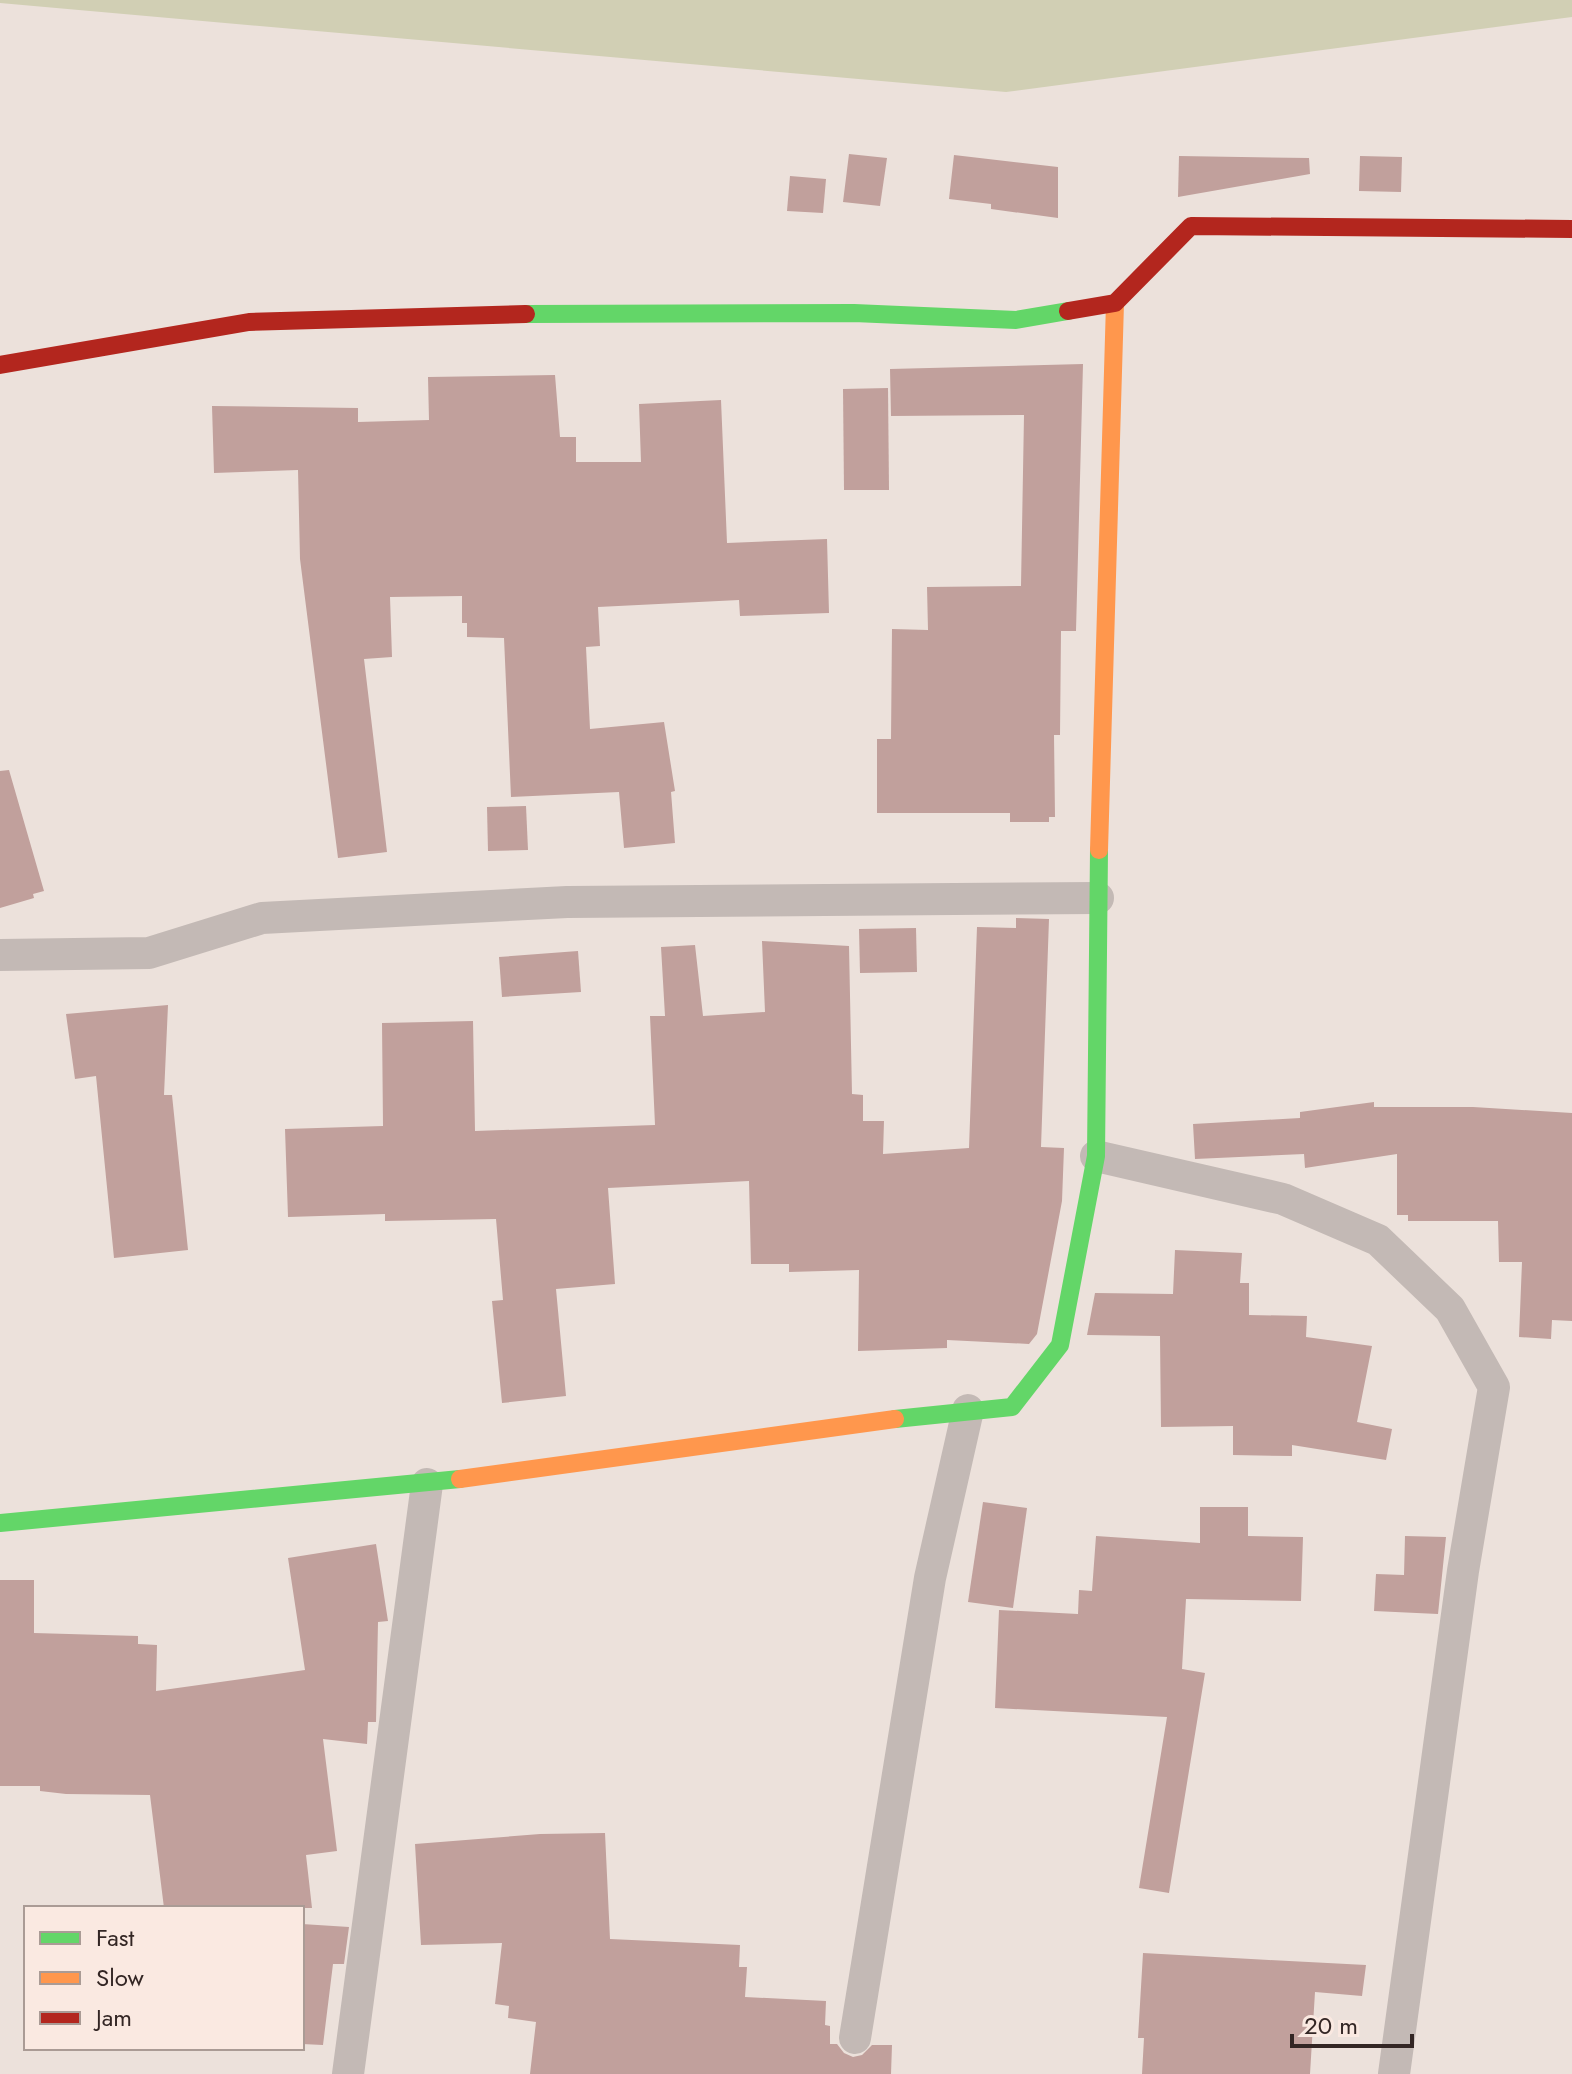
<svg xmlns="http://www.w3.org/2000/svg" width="1572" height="2074" viewBox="0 0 1572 2074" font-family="Jost,sans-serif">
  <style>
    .green { fill: #d1cfb4 }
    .building { fill: #c1a09c }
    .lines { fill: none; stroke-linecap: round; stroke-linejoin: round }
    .street { stroke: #c3b9b5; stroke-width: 32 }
    .fast { stroke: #63d668; stroke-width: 18 }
    .slow { stroke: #ff974d; stroke-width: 18 }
    .jam { stroke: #b3261e; stroke-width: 18 }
  </style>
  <rect width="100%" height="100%" fill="#ece1db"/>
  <path class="green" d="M0 0H1572V17L1006 92 0 3Z"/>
  <g class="building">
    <path d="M849 154 887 158 880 206 843 202Z"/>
    <path d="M954 155 1058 167V218L991 209V204L949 199Z"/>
    <path d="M1179 156 1309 158 1310 174 1178 197Z"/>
    <path d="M1360 156 1402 157 1401 192 1359 191Z"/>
    <path d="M790 176 826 179 823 213 787 211Z"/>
    <path d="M1083 364 1076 631H1061L1060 735H1054L1055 817H1049V822H1010V813H877V739H891L892 629 928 630 927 587 1021 586 1024 415 891 416 890 369Z"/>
    <path d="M555 375 560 437H576V462H641L639 404 721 400 727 543 827 539 829 613 740 616 739 600 598 607 600 646 586 647 590 729 664 722 675 791 671 792 675 843 624 848 619 792 511 797 504 638 467 637V623H462V596L390 597 392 657 364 659 387 852 338 858 300 559 298 470 214 473 212 406 358 408V422L429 420 428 377Z"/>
    <path d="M888 388 889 490H844L843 389Z"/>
    <path d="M9 770 44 891 33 894 34 898 0 908V771Z"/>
    <path d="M526 806 528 850 488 851 487 807Z"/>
    <path d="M1016 918 1049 919 1041 1147 1064 1148 1062 1201 1037 1334 1029 1344 947 1340V1348L858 1351 859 1270 789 1272V1264H751L749 1181 608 1188 615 1284 556 1289 566 1396 502 1403 492 1301 503 1300 496 1219 385 1221V1214L288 1217 285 1129 383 1126 382 1023 473 1021 475 1131 655 1125 650 1016H665L661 947 695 945 703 1016 765 1012 762 941 849 946 852 1094 863 1095V1121H884L883 1154 969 1148 977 927 1016 928Z"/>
    <path d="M916 928 917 972 860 973 859 929Z"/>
    <path d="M578 951 581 992 502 997 499 957Z"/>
    <path d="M168 1005 164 1095H172L188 1250 114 1258 96 1076 75 1079 66 1014Z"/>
    <path d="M1374 1102V1107H1473L1572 1113V1321L1552 1320 1551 1339 1519 1337 1522 1262H1499L1498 1221H1408V1215H1397V1154L1305 1168 1304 1154 1195 1159 1193 1124 1300 1118V1112Z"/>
    <path d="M1175 1250 1242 1253 1240 1283H1249V1315L1307 1316 1306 1337 1372 1346 1357 1422 1392 1429 1386 1460 1292 1445V1456L1233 1455V1426L1161 1427 1160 1336 1087 1335 1095 1293 1173 1294Z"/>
    <path d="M983 1502 1027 1508 1013 1608 968 1602Z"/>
    <path d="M1200 1507H1248V1536L1303 1537 1301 1601 1186 1599 1182 1669 1205 1673 1169 1893 1139 1888 1167 1717 995 1708 999 1610 1078 1614 1079 1590 1092 1591 1096 1536 1200 1543Z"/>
    <path d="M1405 1536 1446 1537 1438 1614 1374 1611 1376 1574 1404 1575Z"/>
    <path d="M376 1544 388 1621 378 1622 376 1722H368L367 1744 323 1739 337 1851 306 1855 312 1908H164L150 1795 66 1794 40 1791V1786H0V1580H34V1633L138 1636V1644L157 1645 156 1691 305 1670 288 1558Z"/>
    <path d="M605 1833 610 1939 740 1945 739 1967H747L745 1997 826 2001 825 2025 830 2026V2044H837L844 2053 853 2057 862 2055 872 2045H892L891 2074H530L536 2022 508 2018 509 2006 495 2004 502 1943 421 1945 415 1844 540 1834Z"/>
    <path d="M302 1924 349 1927 344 1964H333L323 2045 302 2044Z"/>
    <path d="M1143 1953 1269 1960 1366 1965 1362 1996 1315 1992 1310 2074H1142L1144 2038H1138Z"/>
  </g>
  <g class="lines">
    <g class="street">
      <path d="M0 955 149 953 262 918 567 902 1098 898"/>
      <path d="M1096 1156 1283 1199 1378 1240 1450 1309 1494 1387 1463 1571 1394 2074"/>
      <path d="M855 2038 930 1578 968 1410"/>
      <path d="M348 2074 427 1484"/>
    </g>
    <g class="fast">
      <path d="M526 314 854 313 1016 320 1068 311"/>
      <path d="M895 1419 1012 1407 1060 1345 1096 1156 1099 850"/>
      <path d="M0 1523 460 1479"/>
    </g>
    <g class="slow">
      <path d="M1099 850 1115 303"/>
      <path d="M460 1479 895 1419"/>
    </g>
    <g class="jam">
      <path d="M1068 311 1115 303 1191 226 1572 229"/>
      <path d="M0 365 249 322 526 314"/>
    </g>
  </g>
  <rect x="24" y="1906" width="280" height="144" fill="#fae9e1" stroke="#aa9b95" stroke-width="2"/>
  <rect x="40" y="1932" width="40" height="12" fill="#63d668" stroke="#aa9b95" stroke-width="2"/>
  <text x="96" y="1946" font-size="24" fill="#332624">Fast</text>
  <rect x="40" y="1972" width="40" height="12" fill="#ff974d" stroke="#aa9b95" stroke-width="2"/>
  <text x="96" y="1986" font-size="24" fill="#332624">Slow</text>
  <rect x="40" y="2012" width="40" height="12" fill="#b3261e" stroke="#aa9b95" stroke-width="2"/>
  <text x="96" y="2026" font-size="24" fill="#332624">Jam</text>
  <path d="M1292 2034v12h120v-12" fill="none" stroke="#332624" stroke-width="4"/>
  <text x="1304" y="2034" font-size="24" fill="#332624" stroke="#fae9e1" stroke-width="6" paint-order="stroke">20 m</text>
</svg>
